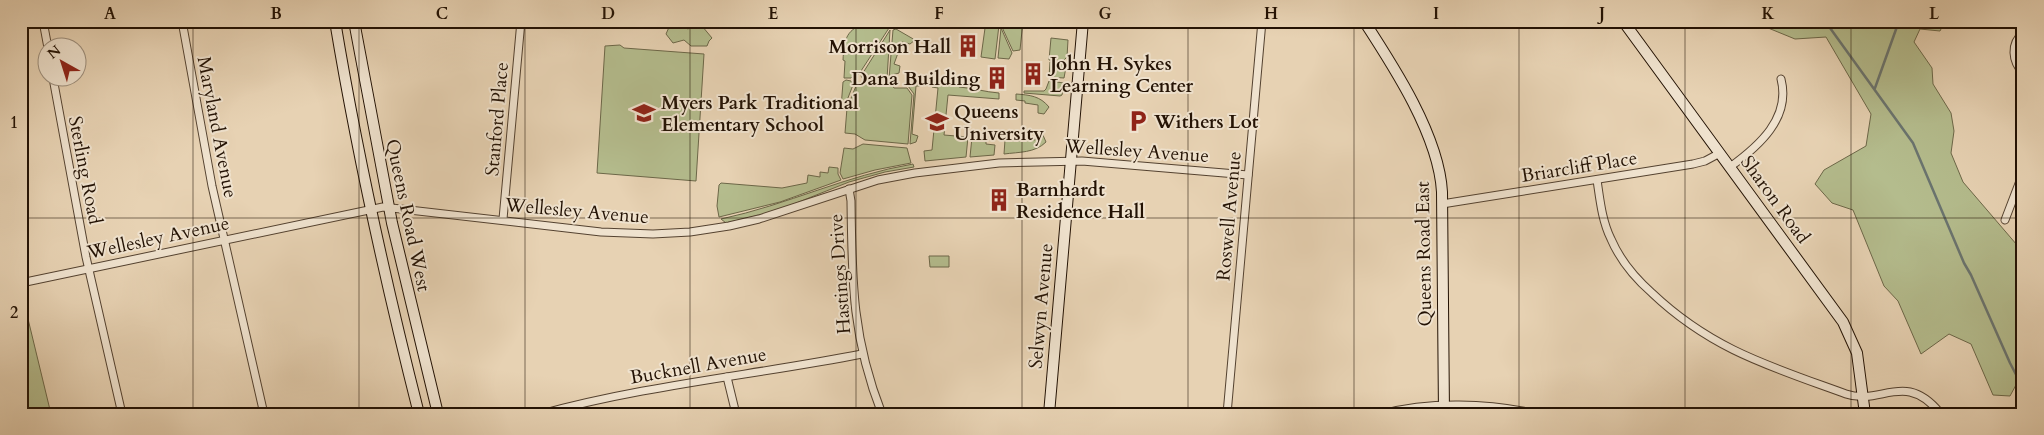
<svg xmlns="http://www.w3.org/2000/svg" width="2044" height="435" viewBox="0 0 2044 435" font-family="Cardo,serif">
  <style>
    .green { fill: #b4bc8d; stroke: #6c6748 }
    .lines { fill: none; stroke-linecap: round; stroke-linejoin: round }
    .stream { stroke: #6a746f; stroke-width: 2.5 }
    .street-casing { stroke: #544230; stroke-width: 9 }
    .secondary-casing { stroke: #231204; stroke-width: 12 }
    .street { stroke: #efe2ce; stroke-width: 7 }
    .secondary { stroke: #efe2ce; stroke-width: 10 }
    .grid { fill: none; stroke: #231204; stroke-width: 1; stroke-opacity: 0.55 }
    .labels { text-anchor: middle; stroke-width: 4; stroke-linejoin: round; paint-order: stroke }
    .poi-label { font-size: 19px; font-weight: bold; fill: #231204; stroke: #efe2ce; text-anchor: start }
    .street-label { font-size: 19px; fill: #231204; stroke: #efe2ce }
    .neatline { fill: none; stroke: #231204; stroke-width: 2 }
    .grid-label { font-size: 16px; text-anchor: middle; font-weight: bold; fill: #231204 }
  </style>
  <rect width="100%" height="100%" fill="#e7d2b3"/>
  <filter id="stains"><feTurbulence type="fractalNoise" baseFrequency=".004" numOctaves="4"/><feColorMatrix values="0 0 0 0 .2 0 0 0 0 .09 0 0 0 0 .02 0 0 0 .5 -.17"/></filter>
  <radialGradient id="worn" r=".72"><stop offset=".6" stop-color="#630" stop-opacity="0"/><stop offset="1" stop-color="#630" stop-opacity=".3"/></radialGradient>
  <g class="green">
    <path d="M986 21H997L999 25 995 59 981 57Z"/>
    <path d="M1001 21H1023L1020 50 1013 51 1001 25Z"/>
    <path d="M1751 21H1945L1940 31 1920 29 1914 42 1932 68 1933 84 1951 113 1954 131 1951 153 1963 182 2023 252V372L2010 396 1993 395 1971 344 1949 334 1921 354 1898 301 1884 286 1853 210 1832 203 1815 184 1824 170 1866 146 1871 114 1826 37 1795 39Z"/>
    <path d="M677 24 688 29 691 27 702 26 712 38 709 41 707 46H691L684 40 673 43 666 34 670 25Z"/>
    <path d="M864 24 887 25 889 28 859 74H855L851 78H844L845 61 843 60C844 42 845 30 864 24Z"/>
    <path d="M1001 28 1012 53 1009 59 998 58Z"/>
    <path d="M896 29 915 40 910 44 902 42 894 64 900 66 899 73 892 75V80L897 82H891L889 79 893 30Z"/>
    <path d="M890 30 887 79 884 81 863 79 861 76Z"/>
    <path d="M1051 38 1068 40 1067 57 1063 61 1049 60Z"/>
    <path d="M620 45 624 48 704 54 696 181 597 173 605 46Z"/>
    <path d="M1050 62 1063 64 1066 67 1064 78 1049 77Z"/>
    <path d="M846 80 851 81 853 85 844 108H841L843 82Z"/>
    <path d="M1049 81 1064 83 1062 95 1060 96 1024 93V91H1044L1046 89Z"/>
    <path d="M863 82 891 84 894 88H907L912 95 908 144 865 140 855 134 845 133 847 108 856 86 861 85Z"/>
    <path d="M910 83 923 86H916L912 134 918 136 916 142 910 144 914 94 908 86Z"/>
    <path d="M933 83 959 84V87C973 88 985 92 999 93V99L948 95 944 135 968 137 966 157 925 161 924 151 932 150 938 88 932 87Z"/>
    <path d="M1016 94C1030 95 1040 96 1049 107L1044 114 1038 113V105L1025 103V101L1016 100Z"/>
    <path d="M1036 132 1042 133 1046 142C1035 153 1019 152 1004 154L1005 140 1022 141 1023 139 1035 140Z"/>
    <path d="M972 137 986 138V144L995 145 994 155 970 157Z"/>
    <path d="M863 144 907 148 911 163 875 170 843 179 840 173 844 148 853 149Z"/>
    <path d="M913 164 914 167 885 172 849 182 776 211 726 223 721 219C787 205 847 175 913 164Z"/>
    <path d="M829 167 838 168V174L841 180 780 202 719 217 717 206 719 185 721 183 782 188 807 183 808 175 820 177V172L828 173Z"/>
    <path d="M929 256H949V267H930Z"/>
    <path d="M21 290 51 414H21Z"/>
  </g>
  <g class="lines">
    <g class="stream">
      <path d="M1825 21 1913 143 1964 263 1971 275 2010 363 2023 388"/>
      <path d="M1875 88 1899 21"/>
    </g>
    <defs>
      <g id="street">
        <path d="M43 21 48 48"/>
        <path d="M182 21 212 186 264 414"/>
        <path d="M2023 33C2010 44 2012 61 2023 73"/>
        <path d="M53 78 86 257 122 414"/>
        <path d="M1730 167C1759 146 1791 118 1781 79"/>
        <path d="M1597 180C1600 200 1602 221 1611 239 1620 260 1635 278 1652 293 1712 350 1772 367 1846 394 1881 406 1905 370 1940 413"/>
        <path d="M849 189 851 201C852 281 852 338 882 414"/>
        <path d="M1442 204 1693 164 1705 161 1720 153"/>
        <path d="M503 219 521 21"/>
        <path d="M2005 220 2023 173"/>
        <path d="M21 283 383 207 601 232 653 234 690 232 729 226 759 219 878 180 915 173 999 163 1082 161 1248 175"/>
        <path d="M727 377 736 414"/>
        <path d="M541 414C646 385 755 375 862 354"/>
        <path d="M1227 414 1262 21"/>
        <path d="M1382 414C1429 401 1489 403 1537 414"/>
      </g>
      <g id="secondary">
        <path d="M335 21C357 153 386 284 419 414"/>
        <path d="M354 21 392 223 438 414"/>
        <path d="M1364 21C1394 67 1439 136 1442 192L1444 414"/>
        <path d="M1623 21 1843 322 1857 353 1865 414"/>
        <path d="M1049 414 1083 21"/>
      </g>
    </defs>
    <use href="#street" class="street-casing"/>
    <use href="#secondary" class="secondary-casing"/>
    <use href="#street" class="street"/>
    <use href="#secondary" class="secondary"/>
  </g>
  <path class="grid" d="M193 21V414M359 21V414M525 21V414M690 21V414M856 21V414M1022 21V414M1188 21V414M1354 21V414M1519 21V414M1685 21V414M1851 21V414M21 218H2023"/>
  <defs>
    <symbol id="building-bare" viewBox="-9 -9 18 18"><path d="M-4-6H4V6H1V3H-1V6H-4ZM-2.5-4.3h1.7v1.8h-1.7ZM.8-4.3h1.7v1.8H.8ZM-2.5-1h1.7V.8h-1.7ZM.8-1h1.7V.8H.8Z" fill="#8f2418" stroke="#efe2ce" stroke-width="2.5" paint-order="stroke"/></symbol>
    <symbol id="school-bare" viewBox="-9 -9 18 18"><path d="M0-5L7-2L0 1L-7-2ZM-4 1L0 2.5L4 1V4Q0 6-4 4Z" fill="#8f2418" stroke="#efe2ce" stroke-width="2.5" paint-order="stroke"/></symbol>
    <symbol id="parking-bare" viewBox="-9 -9 18 18"><path d="M-3.5-5.5H1a3.5 3.5 0 0 1 0 7H-1V5.5H-3.5ZM-1-3.4V-.6H.8a1.4 1.4 0 0 0 0-2.8Z" fill="#8f2418" stroke="#efe2ce" stroke-width="2.5" paint-order="stroke"/></symbol>
    <symbol id="university-bare" viewBox="-9 -9 18 18"><path d="M0-5L7-2L0 1L-7-2ZM-4 1L0 2.5L4 1V4Q0 6-4 4Z" fill="#8f2418" stroke="#efe2ce" stroke-width="2.5" paint-order="stroke"/></symbol>
  </defs>
  <g fill-rule="evenodd">
    <use href="#building-bare" x="952" y="30" width="32" height="32"/>
    <use href="#building-bare" x="1017" y="58" width="32" height="32"/>
    <use href="#building-bare" x="981" y="62" width="32" height="32"/>
    <use href="#school-bare" x="628" y="97" width="32" height="32"/>
    <use href="#parking-bare" x="1122" y="105" width="32" height="32"/>
    <use href="#university-bare" x="921" y="106" width="32" height="32"/>
    <use href="#building-bare" x="983" y="184" width="32" height="32"/>
  </g>
  <g class="labels">
    <g class="poi-label">
      <text x="951" y="53" text-anchor="end">Morrison Hall</text>
      <text x="1050" y="70">John H. Sykes<tspan x="1050" dy="22">Learning Center</tspan></text>
      <text x="980" y="85" text-anchor="end">Dana Building</text>
      <text x="661" y="109">Myers Park Traditional<tspan x="661" dy="22">Elementary School</tspan></text>
      <text x="954" y="118">Queens<tspan x="954" dy="22">University</tspan></text>
      <text x="1154" y="128">Withers Lot</text>
      <text x="1016" y="196">Barnhardt<tspan x="1016" dy="22">Residence Hall</tspan></text>
    </g>
    <g class="street-label">
      <text transform="translate(496 119) rotate(-85)" y="7">Stanford Place</text>
      <text transform="translate(218 127) rotate(79)" y="7">Maryland Avenue</text>
      <text transform="translate(1137 150) rotate(4)" y="7">Wellesley Avenue</text>
      <text transform="translate(1579 166) rotate(-9)" y="7">Briarcliff Place</text>
      <text transform="translate(86 170) rotate(79)" y="7">Sterling Road</text>
      <text transform="translate(1776 199) rotate(54)" y="7">Sharon Road</text>
      <text transform="translate(577 210) rotate(5)" y="7">Wellesley Avenue</text>
      <text transform="translate(409 215) rotate(78)" y="7">Queens Road West</text>
      <text transform="translate(1228 216) rotate(-85)" y="7">Roswell Avenue</text>
      <text transform="translate(158 237) rotate(-12)" y="7">Wellesley Avenue</text>
      <text transform="translate(1423 254) rotate(-91)" y="7">Queens Road East</text>
      <text transform="translate(839 274) rotate(-94)" y="7">Hastings Drive</text>
      <text transform="translate(1040 306) rotate(-85)" y="7">Selwyn Avenue</text>
      <text transform="translate(698 365) rotate(-10)" y="7">Bucknell Avenue</text>
    </g>
  </g>
  <rect width="2044" height="435" fill="none" stroke="#e7d2b3" stroke-width="55"/>
  <g transform="translate(62 62) rotate(321)"><circle r="24" fill="#efe2ce" stroke="#9d8f7d"/>
  <path d="M0-4L9 19L0 12L-9 19Z" fill="#8f2418"/>
  <text y="-8" font-size="14" font-weight="bold" text-anchor="middle" fill="#231204">N</text>
  </g>
  <rect x="28" y="28" width="1988" height="380" class="neatline"/>
  <g class="grid-label">
    <text x="110" y="19">A</text>
    <text x="276" y="19">B</text>
    <text x="442" y="19">C</text>
    <text x="608" y="19">D</text>
    <text x="773" y="19">E</text>
    <text x="939" y="19">F</text>
    <text x="1105" y="19">G</text>
    <text x="1271" y="19">H</text>
    <text x="1436" y="19">I</text>
    <text x="1602" y="19">J</text>
    <text x="1768" y="19">K</text>
    <text x="1934" y="19">L</text>
    <text x="14" y="128">1</text>
    <text x="14" y="318">2</text>
  </g>
  <rect width="100%" height="100%" filter="url(#stains)"/>
  <rect width="100%" height="100%" fill="url(#worn)"/>
</svg>
